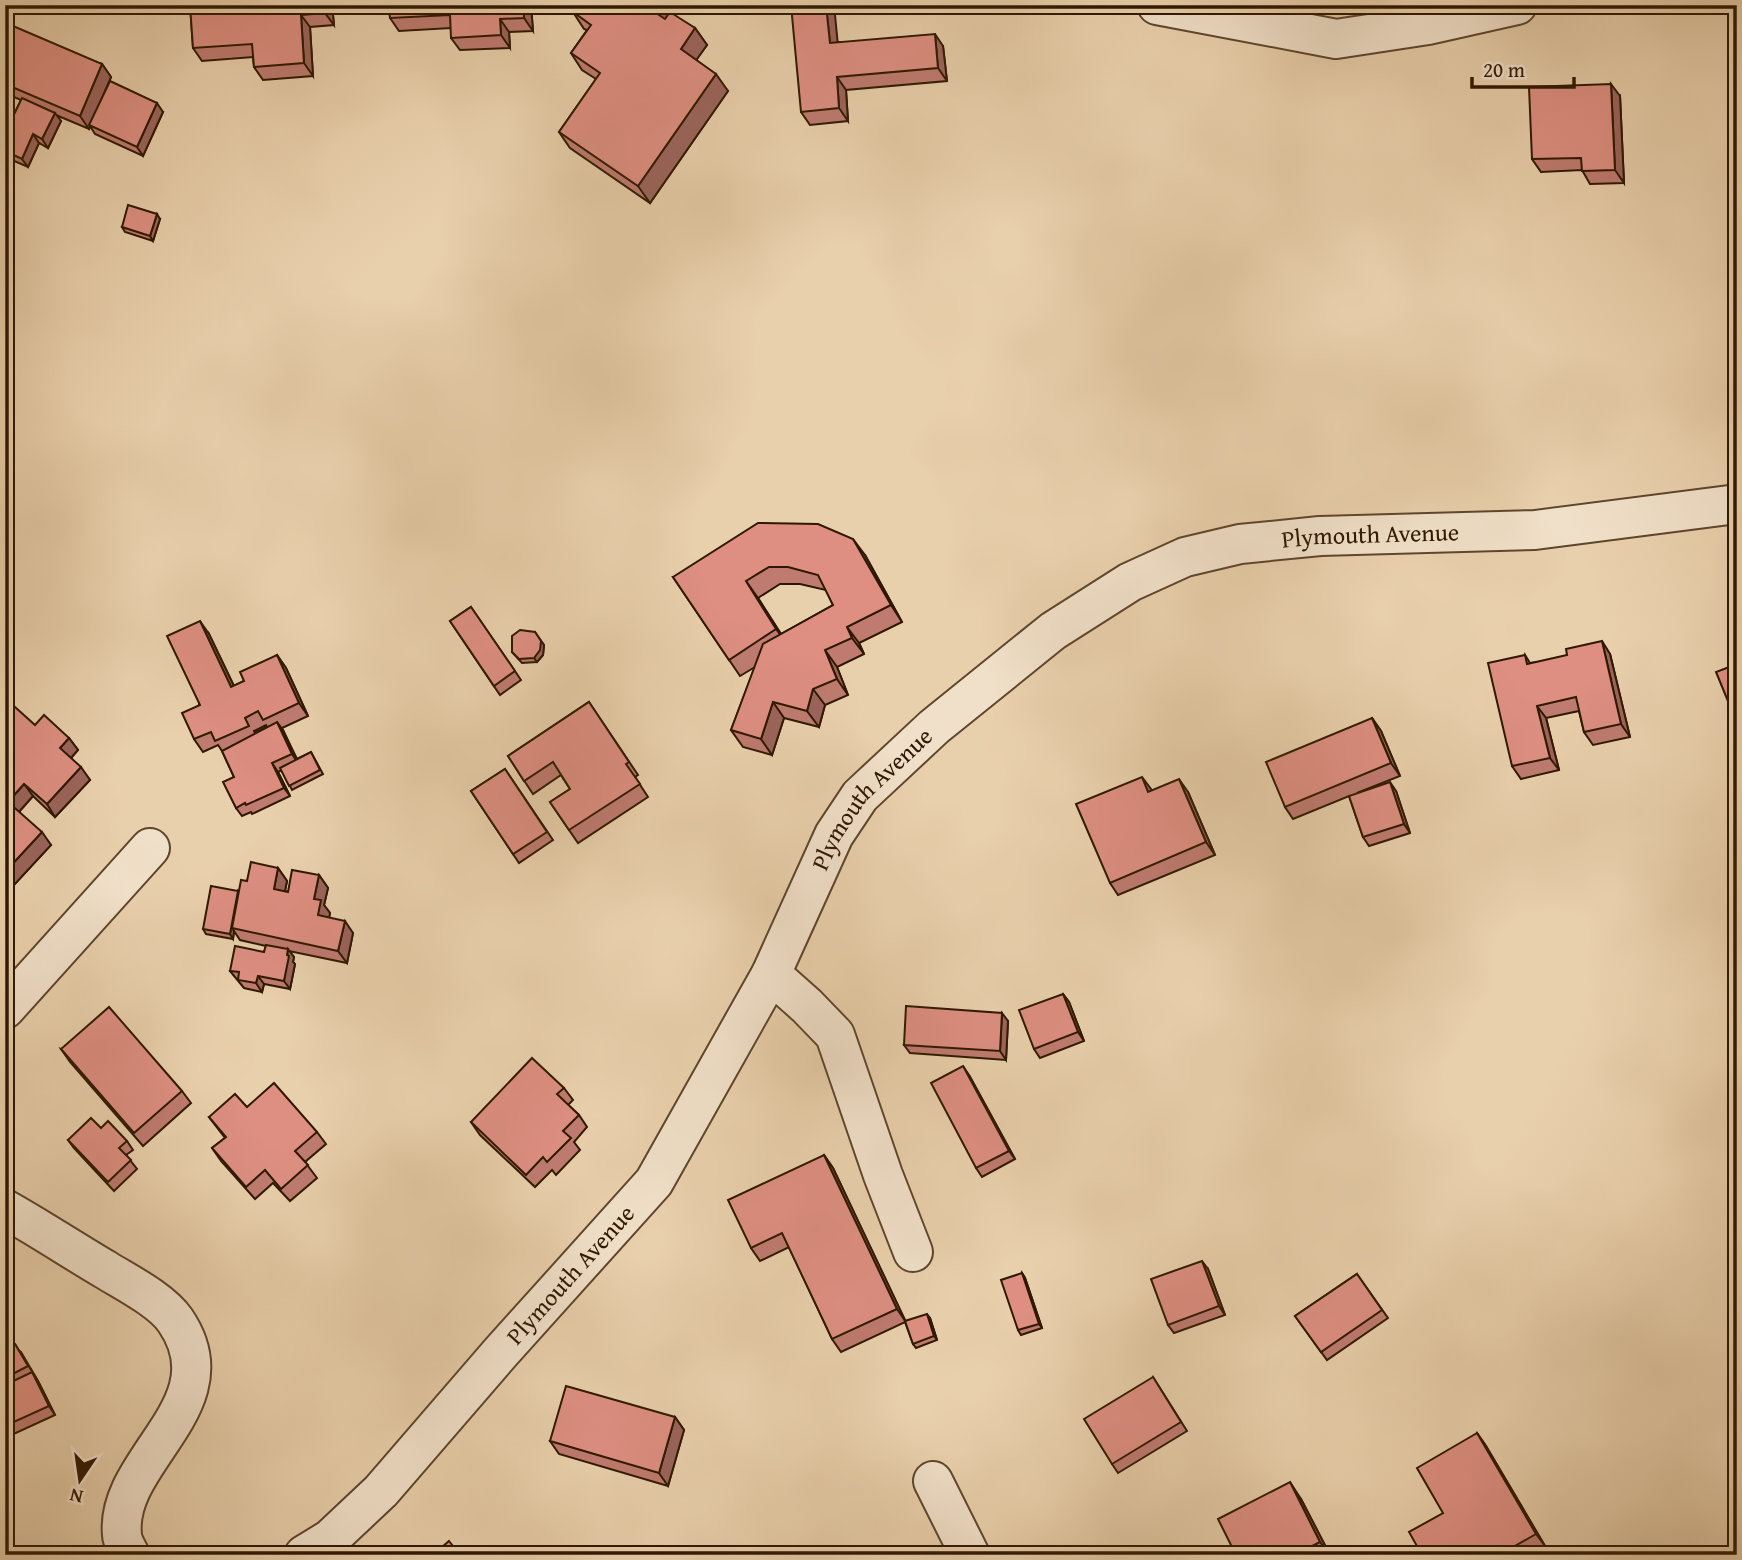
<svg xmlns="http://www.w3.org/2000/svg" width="1742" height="1560" viewBox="0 0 1742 1560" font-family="'Gentium Book Plus',serif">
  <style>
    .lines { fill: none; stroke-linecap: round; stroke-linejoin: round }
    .street-casing { stroke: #5e462c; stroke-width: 42 }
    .street { stroke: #f1e0c9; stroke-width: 38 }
    .wall { fill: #bf7b70; stroke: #2f1801; stroke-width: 2; fill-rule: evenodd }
    .shaded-wall { fill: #9b645b; stroke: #2f1801; stroke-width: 2 }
    .building { fill: #de8f82; stroke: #2f1801; stroke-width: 2 }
    .labels { text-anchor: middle; stroke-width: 5; stroke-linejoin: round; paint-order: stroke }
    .street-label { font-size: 24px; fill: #2f1801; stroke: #f1e0c9 }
  </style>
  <rect width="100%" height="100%" fill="#e9d0ac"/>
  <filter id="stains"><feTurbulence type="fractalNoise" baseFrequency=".00286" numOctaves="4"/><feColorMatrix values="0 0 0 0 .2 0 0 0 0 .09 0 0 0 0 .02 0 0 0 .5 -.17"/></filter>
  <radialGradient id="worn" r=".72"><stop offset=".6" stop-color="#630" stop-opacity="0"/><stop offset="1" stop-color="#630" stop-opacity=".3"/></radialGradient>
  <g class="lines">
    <defs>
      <g id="street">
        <path d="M1157 5 1336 39 1428 25 1517 5"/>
        <path d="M771 974 807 1006 835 1035 883 1175 913 1252"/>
        <path d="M5 1009 150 848"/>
        <path d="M5 1209C39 1228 72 1250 106 1270 127 1283 161 1300 175 1320 234 1405 114 1459 122 1535 122 1541 127 1549 130 1555"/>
        <path d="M933 1481 970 1555"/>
        <path id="s1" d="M304 1555 330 1539 381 1491 501 1352 654 1182 771 974 834 835 860 796 934 727 1053 631 1130 582 1185 557 1240 544 1320 536 1535 530 1737 504"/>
      </g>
    </defs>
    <use href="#street" class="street-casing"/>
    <use href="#street" class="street"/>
  </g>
  <g class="wall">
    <path d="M190 5H332L334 25 310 27 313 76 263 80 254 67 253 57 202 61 193 48Z"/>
    <path d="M389 5H531L533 31 509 32 510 48 460 50 451 38V28L399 31 390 18Z"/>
    <path d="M573 12 669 14 695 28 707 45 696 60 728 91 650 203 570 148 559 132 596 79 582 70 571 53 587 30 584 29Z"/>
    <path d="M837 42 943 46 947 81 846 90 848 121 810 125 801 112Z"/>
    <path d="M5 45 102 64 111 77 103 95 163 112 143 156 95 134 90 126 89 129 56 115 61 121 48 148 39 143 28 167 5 157V133L21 100 5 93Z"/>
    <path d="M1620 96 1624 183 1590 184 1582 170 1541 172 1532 159Z"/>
    <path d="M160 219 153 241 125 232 122 227Z"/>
    <path d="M865 555 902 622 859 643 864 654 837 667 848 695 825 705 819 727 784 718 772 755 743 747 731 730 755 667 740 676 673 577ZM780 584H800L826 590 833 605 781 634 758 598Z"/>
    <path d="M471 607 521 680 500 695 450 621Z"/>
    <path d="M535 632 544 645 543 655 537 662 522 663 512 652Z"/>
    <path d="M209 634 234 686 244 681 277 655 286 668 308 716 282 728 297 759 311 752 323 774 292 790 282 770 278 772 290 796 252 814 251 812 242 816 236 808 234 777 222 751 218 745 203 752 194 739ZM266 725 267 727 255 733 254 731Z"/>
    <path d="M1610 654 1630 737 1593 745 1584 732 1579 711 1546 718 1559 770 1521 779 1512 766 1525 655 1530 663Z"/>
    <path d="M589 702 638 775 635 777 648 797 578 843 550 802 570 789 561 775 533 794 508 756Z"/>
    <path d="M5 718 35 725 69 738 78 750 71 758 90 780 55 817 33 796 19 812 51 845 14 885 5 878Z"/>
    <path d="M1372 718 1381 731 1400 776 1357 793 1396 791 1410 833 1369 846 1363 837 1349 796 1293 819 1285 807Z"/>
    <path d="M505 769 553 840 519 863 471 791Z"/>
    <path d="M1151 789V791L1188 792 1215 855 1118 895 1110 883Z"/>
    <path d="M278 868 287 881 285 891 288 892 319 875 328 888 324 905 330 913 329 917 353 933 347 963 289 951 294 957 293 962 295 964 290 989 264 984 262 992 244 988 230 971 264 952 266 946 240 940 234 931 233 939 206 934 203 929 238 891 239 892 247 881Z"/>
    <path d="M1063 994 1069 1002 1084 1041 1040 1058 1034 1049Z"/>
    <path d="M1008 1021 1006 1060 910 1053 904 1045Z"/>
    <path d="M61 1049 182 1091 191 1103 143 1146 70 1062Z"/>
    <path d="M969 1075 1015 1159 982 1177 976 1168Z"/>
    <path d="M564 1088 573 1100 568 1105 579 1115 587 1127 574 1142 580 1150 556 1175 552 1170 535 1187 480 1135 471 1122Z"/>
    <path d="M247 1107 317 1132 326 1144 305 1162 317 1178 290 1201 273 1183 255 1199 221 1161 212 1148 225 1138 209 1117Z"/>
    <path d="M101 1128 127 1141 133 1150 126 1155 137 1169 114 1191 74 1148 68 1140Z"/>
    <path d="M824 1155 833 1168 905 1321 930 1318 937 1340 916 1348 913 1344 905 1322 841 1352 832 1339 789 1247 760 1261 751 1248Z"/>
    <path d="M1208 1269 1225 1315 1174 1333 1168 1325Z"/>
    <path d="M1022 1273 1025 1278 1042 1328 1021 1335 1018 1330Z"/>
    <path d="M1357 1274 1388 1318 1327 1360 1295 1316Z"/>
    <path d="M5 1337 11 1346 21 1352 38 1381 55 1415 5 1438Z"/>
    <path d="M1153 1377 1187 1431 1118 1473 1112 1464Z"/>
    <path d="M675 1417 684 1430 668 1486 559 1454 550 1441Z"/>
    <path d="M1477 1433 1486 1446 1545 1546 1530 1555H1422L1443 1513Z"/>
    <path d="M1301 1499 1330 1555H1226L1234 1551Z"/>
  </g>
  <g class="shaded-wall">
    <path d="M324 5H332L334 25 325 13Z"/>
    <path d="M523 5H531L533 31 524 18Z"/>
    <path d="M826 5H834L839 56 830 43Z"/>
    <path d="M664 7 676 23 670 31 659 15Z"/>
    <path d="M301 15 310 27 313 76 304 63Z"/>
    <path d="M500 19 509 32 510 48 501 35Z"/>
    <path d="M695 28 707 45 692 66 681 49Z"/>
    <path d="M935 34 943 46 947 81 938 68Z"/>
    <path d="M102 64 111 77 89 129 80 116Z"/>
    <path d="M716 74 728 91 650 203 638 186Z"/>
    <path d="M837 77 846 90 848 121 839 108Z"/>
    <path d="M1611 84 1620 96 1624 183 1615 170Z"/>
    <path d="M157 103 163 112 143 156 137 147Z"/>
    <path d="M55 113 61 121 48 148 42 139Z"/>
    <path d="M33 134 39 143 28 167 22 159Z"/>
    <path d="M157 214 160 219 153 241 150 236Z"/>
    <path d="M853 539 865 555 902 622 891 605Z"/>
    <path d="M746 581 758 598 788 645 776 629Z"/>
    <path d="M200 621 209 634 240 699 231 687Z"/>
    <path d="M847 627 859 643 864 654 852 638Z"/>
    <path d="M541 641 544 645 543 655 537 662 534 658Z"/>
    <path d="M1602 641 1610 654 1630 737 1621 724Z"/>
    <path d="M825 650 837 667 848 695 837 679Z"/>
    <path d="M277 655 286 668 308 716 299 703Z"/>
    <path d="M813 689 825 705 819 727 807 711Z"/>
    <path d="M773 702 784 718 772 755 761 739Z"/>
    <path d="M1537 706 1546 718 1559 770 1550 758Z"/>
    <path d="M1372 718 1381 731 1400 776 1391 763Z"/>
    <path d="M277 722 283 730 298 763 292 754Z"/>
    <path d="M69 738 78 750 69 760 60 748Z"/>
    <path d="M272 763 278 772 290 796 284 788Z"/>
    <path d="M81 767 90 780 55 817 47 804Z"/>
    <path d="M1142 777 1151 789 1157 805 1148 792Z"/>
    <path d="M1179 779 1188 792 1215 855 1206 842Z"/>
    <path d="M1390 782 1396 791 1410 833 1404 824Z"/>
    <path d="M24 784 33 796 17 814 8 802Z"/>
    <path d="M42 832 51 845 14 885 5 872Z"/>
    <path d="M278 868 287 881 283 901 274 889Z"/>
    <path d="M319 875 328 888 324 905 330 913 327 928 318 915 314 899Z"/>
    <path d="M238 891 241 895 232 928 234 931 233 939 230 934Z"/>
    <path d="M345 921 353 933 347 963 338 951Z"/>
    <path d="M288 949 294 957 293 962 295 964 290 989 284 981Z"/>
    <path d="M258 976 264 984 262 992 256 983Z"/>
    <path d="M1063 994 1069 1002 1084 1041 1078 1032Z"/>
    <path d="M1002 1013 1008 1021 1006 1060 1000 1051Z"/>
    <path d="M963 1066 969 1075 1015 1159 1009 1151Z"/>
    <path d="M824 1155 833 1168 906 1322 897 1309Z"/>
    <path d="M1202 1261 1208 1269 1225 1315 1219 1306Z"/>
    <path d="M1022 1273 1025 1278 1042 1328 1039 1324Z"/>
    <path d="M927 1314 930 1318 937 1340 934 1336Z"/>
    <path d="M15 1344 38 1381 55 1415 49 1406 33 1373Z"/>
    <path d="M675 1417 684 1430 668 1486 659 1473Z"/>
    <path d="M1477 1433 1486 1446 1545 1546 1536 1534Z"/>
    <path d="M1290 1482 1301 1499 1330 1555 1320 1542Z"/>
  </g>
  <g class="building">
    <path d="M190 5H324L325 13 301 15 304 63 254 67 252 44 193 48Z"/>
    <path d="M389 5H523L524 18 500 19 501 35 451 38 450 15 390 18Z"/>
    <path d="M578 5H662L664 7 659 15 665 19 670 12 695 28 681 49 716 74 638 186 559 132 600 73 571 53 591 25 573 12Z"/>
    <path d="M791 5H826L830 43 935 34 938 68 837 77 839 108 801 112Z"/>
    <path d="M13 26 102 64 80 116 5 84V45Z"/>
    <path d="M110 81 157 103 137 147 89 125Z"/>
    <path d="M1611 84 1615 170 1582 171 1581 158 1532 159 1529 87Z"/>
    <path d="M22 98 55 113 42 139 33 134 22 159 5 151V133Z"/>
    <path d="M128 205 157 214 150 236 122 227Z"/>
    <path d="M1734 380H1737V396Z"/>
    <path d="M758 523 818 524 853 539 891 605 847 627 852 638 825 650 837 679 813 689 807 711 773 702 761 739 731 730 763 644 833 605 818 575 788 567H769L746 581 776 629 729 660 673 577Z"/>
    <path d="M471 607 515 671 494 686 450 621Z"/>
    <path d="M200 621 231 687 244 681 240 672 277 655 299 703 263 720 258 711 245 718 249 726 215 741 211 732 194 739 182 713 200 705 167 636Z"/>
    <path d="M520 630 535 632 541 641 540 650 534 658 519 659 512 652V636Z"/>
    <path d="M1602 641 1621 724 1584 732 1576 697 1537 706 1550 758 1512 766 1488 663 1525 655 1527 664 1567 655 1566 649Z"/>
    <path d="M1737 664V723L1716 672Z"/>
    <path d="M589 702 629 762 626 764 640 784 569 830 550 802 570 789 553 762 524 781 508 756Z"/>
    <path d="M15 707 35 725 44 715 69 738 60 748 81 767 47 804 24 784 8 802 42 832 5 872V718Z"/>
    <path d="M1372 718 1391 763 1285 807 1266 762Z"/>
    <path d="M277 722 292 754 272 763 284 788 246 805 245 803 236 808 223 782 234 777 222 751Z"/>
    <path d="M311 752 320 770 289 786 280 768Z"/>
    <path d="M505 769 547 832 513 854 471 791Z"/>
    <path d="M1142 777 1148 792 1179 779 1206 842 1110 883 1076 804Z"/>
    <path d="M1390 782 1404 824 1363 837 1349 796Z"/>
    <path d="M251 862 278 868 274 889 288 892 292 870 319 875 314 899 321 900 318 915 345 921 338 951 232 928 241 880 247 881Z"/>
    <path d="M211 886 238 891 230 934 203 929Z"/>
    <path d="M266 945 288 949 287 955 289 956 284 981 258 976 256 983 238 980 239 972 230 971 235 946 264 952Z"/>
    <path d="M1063 994 1078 1032 1034 1049 1019 1010Z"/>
    <path d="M906 1006 1002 1013 1000 1051 904 1045Z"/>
    <path d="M109 1007 182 1091 134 1133 61 1049Z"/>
    <path d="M532 1058 564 1088 557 1094 579 1115 563 1131 571 1138 547 1162 543 1157 526 1175 471 1122Z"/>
    <path d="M963 1066 1009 1151 976 1168 931 1083Z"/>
    <path d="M274 1083 317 1132 295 1151 308 1165 281 1189 265 1170 246 1187 212 1148 226 1137 209 1117 235 1094 247 1107Z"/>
    <path d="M91 1118 101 1128 108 1121 127 1141 119 1148 131 1160 108 1182 68 1140Z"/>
    <path d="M824 1155 897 1309 832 1339 782 1233 751 1248 728 1200Z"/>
    <path d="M1202 1261 1219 1306 1168 1325 1151 1279Z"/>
    <path d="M1022 1273 1039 1324 1018 1330 1001 1280Z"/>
    <path d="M1357 1274 1382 1310 1321 1352 1295 1316Z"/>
    <path d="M927 1314 934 1336 913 1344 905 1321Z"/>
    <path d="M5 1338 10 1346 15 1344 28 1366 5 1378Z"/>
    <path d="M32 1372 49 1406 5 1426V1385Z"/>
    <path d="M1153 1377 1181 1422 1112 1464 1084 1419Z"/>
    <path d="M566 1386 675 1417 659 1473 550 1441Z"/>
    <path d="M1477 1433 1536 1534 1499 1555H1422L1409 1532 1443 1513 1417 1468Z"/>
    <path d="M1290 1482 1320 1542 1299 1553 1300 1555H1226L1234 1551 1218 1519Z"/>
    <path d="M449 1541 460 1555H433Z"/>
  </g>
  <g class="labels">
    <g class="street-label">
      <text dy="8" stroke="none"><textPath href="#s1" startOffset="1544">Plymouth Avenue</textPath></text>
      <text dy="8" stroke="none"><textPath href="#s1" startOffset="956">Plymouth Avenue</textPath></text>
      <text dy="8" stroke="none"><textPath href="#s1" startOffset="388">Plymouth Avenue</textPath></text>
    </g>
  </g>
  <rect width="1742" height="1560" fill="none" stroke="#e9d0ac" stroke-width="28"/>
  <rect x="7" y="7" width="1728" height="1546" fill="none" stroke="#2f1801" stroke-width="3.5"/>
  <rect x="14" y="14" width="1714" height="1532" fill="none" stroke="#2f1801" stroke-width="2"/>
  <g transform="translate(80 1480) rotate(193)" stroke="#f1e0c9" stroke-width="5" paint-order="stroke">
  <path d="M0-5L12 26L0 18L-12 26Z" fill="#2f1801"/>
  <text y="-10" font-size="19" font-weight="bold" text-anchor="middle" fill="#2f1801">N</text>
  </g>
  <path d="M1472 77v10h102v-10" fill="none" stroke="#2f1801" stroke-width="3.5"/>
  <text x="1483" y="77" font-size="21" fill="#2f1801" stroke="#f1e0c9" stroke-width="5" paint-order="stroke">20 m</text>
  <rect width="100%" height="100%" filter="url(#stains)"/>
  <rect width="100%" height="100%" fill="url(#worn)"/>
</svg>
